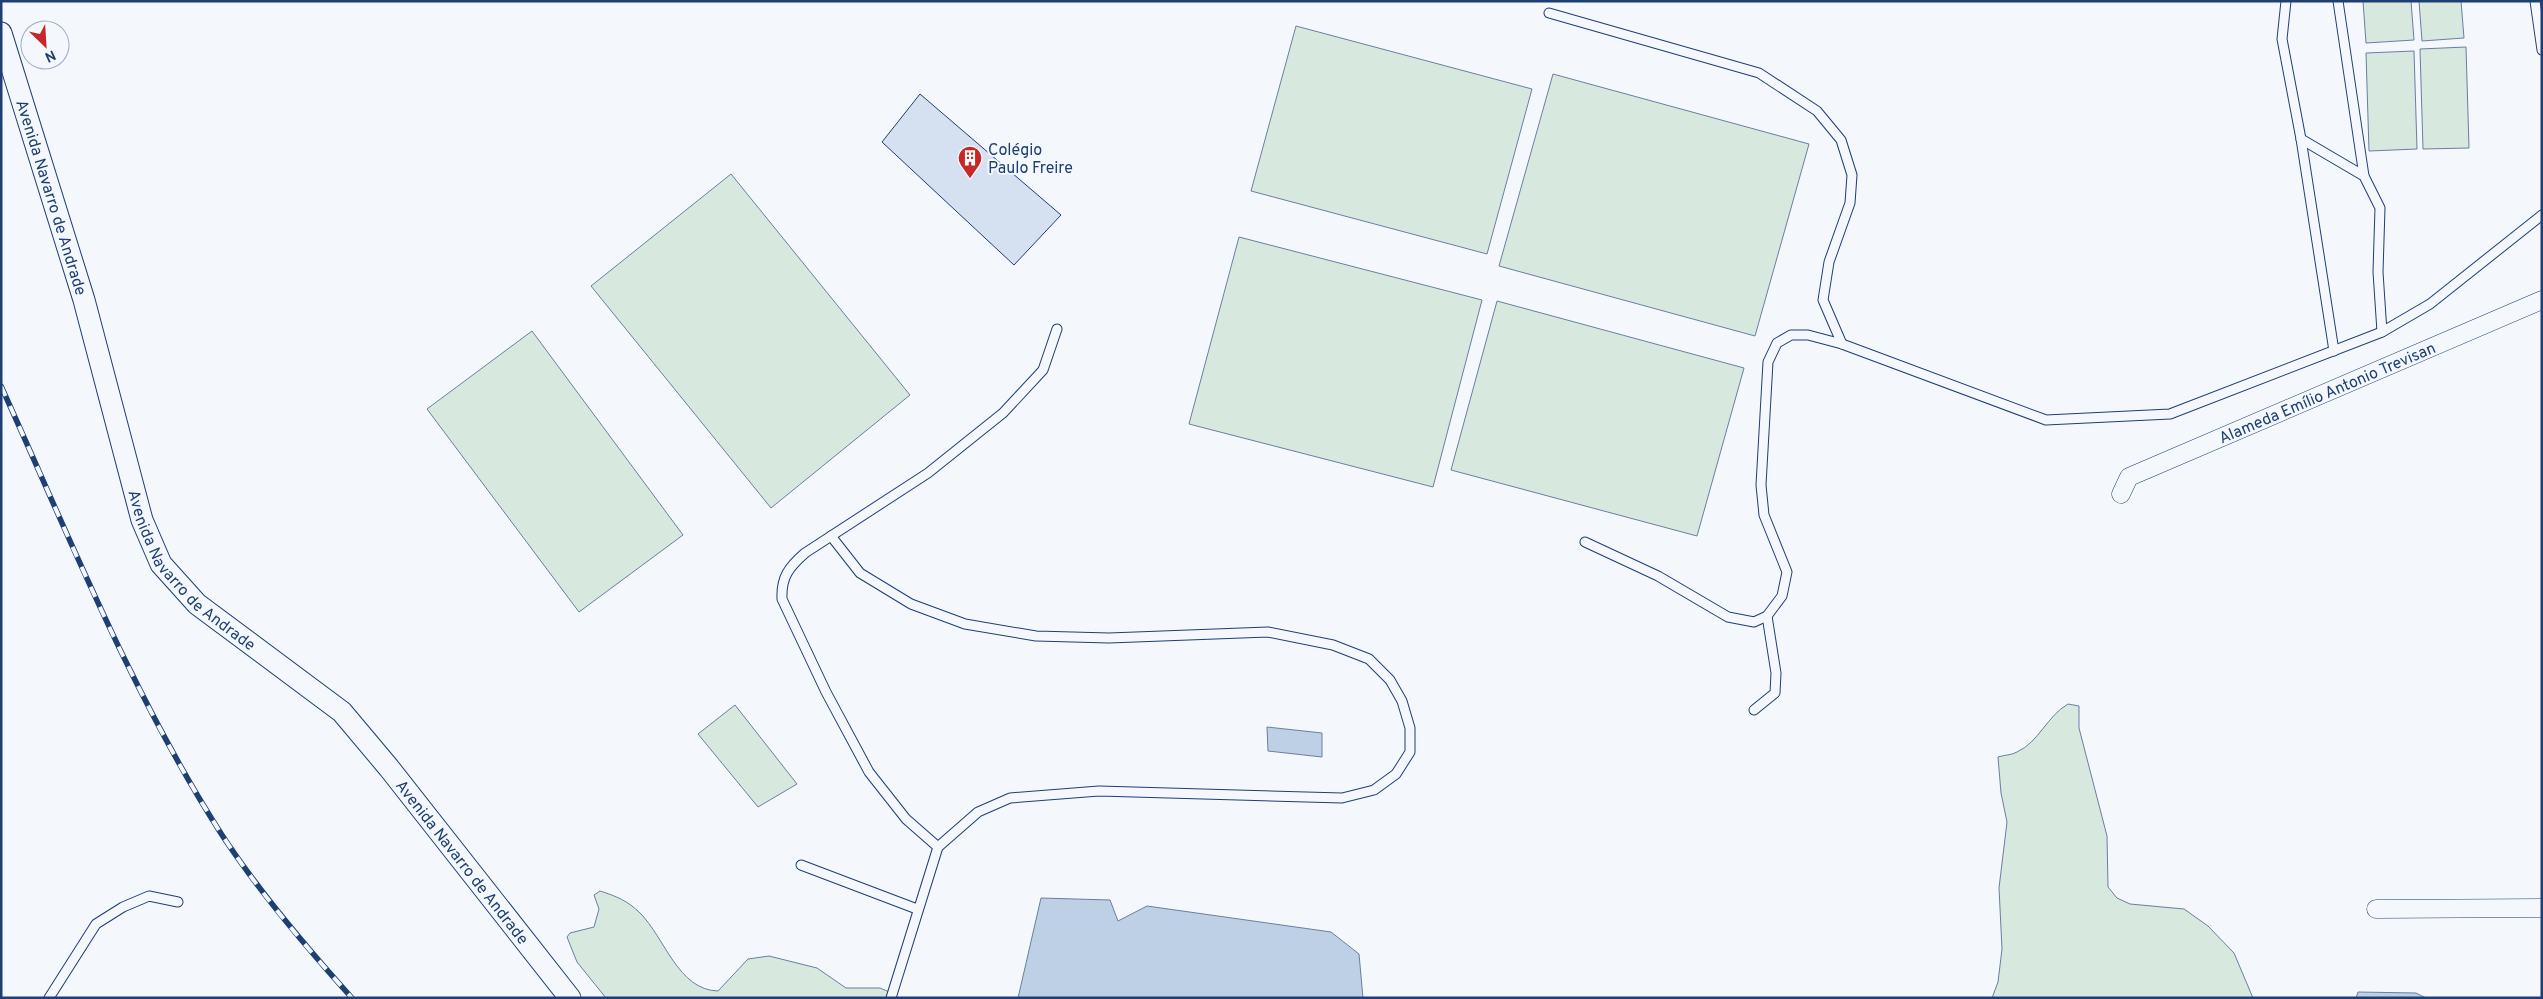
<svg xmlns="http://www.w3.org/2000/svg" width="2543" height="999" viewBox="0 0 2543 999" font-family="Overpass,sans-serif">
  <style>
    .green { fill: #d7e8df; stroke: #687fa3 }
    .water { fill: #bed0e5; stroke: #687fa3 }
    .building { fill: #d5e0f0; stroke: #1d3f73 }
    .lines { fill: none; stroke-linecap: round; stroke-linejoin: round }
    .service-casing { stroke: #1d3f73; stroke-width: 11 }
    .minor-casing { stroke: #1d3f73; stroke-width: 19 }
    .tertiary-casing { stroke: #1d3f73; stroke-width: 23 }
    .service { stroke: #f4f7fb; stroke-width: 9 }
    .minor { stroke: #f4f7fb; stroke-width: 18 }
    .tertiary { stroke: #f4f7fb; stroke-width: 21 }
    .rail-casing { stroke: #1d3f73; stroke-width: 5.5 }
    .rail { stroke: #f4f7fb; stroke-width: 4; stroke-dasharray: 11; stroke-linecap: butt }
    .labels { text-anchor: middle; stroke-width: 4; stroke-linejoin: round; paint-order: stroke }
    .poi-label { font-size: 16px; fill: #1d3f73; stroke: #f4f7fb; text-anchor: start }
    .street-label { font-size: 16px; fill: #1d3f73; stroke: #f4f7fb }
  </style>
  <rect width="100%" height="100%" fill="#f4f7fb"/>
  <g class="green">
    <path d="M2363 1H2411L2414 40 2366 43Z"/>
    <path d="M2419 1H2461L2464 38 2422 41Z"/>
    <path d="M1296 26 1532 89 1487 254 1251 191Z"/>
    <path d="M2466 47 2469 148 2423 149 2420 49Z"/>
    <path d="M2414 51 2417 149 2369 151 2366 53Z"/>
    <path d="M1553 74 1809 144 1755 336 1499 266Z"/>
    <path d="M731 174 910 395 771 508 591 286Z"/>
    <path d="M1239 237 1482 300 1433 487 1189 424Z"/>
    <path d="M1497 301 1744 368 1697 536 1451 470Z"/>
    <path d="M532 331 683 535 579 612 427 409Z"/>
    <path d="M2068 704 2079 706V728L2107 836 2108 887 2117 898 2130 904 2184 909 2208 926 2234 953 2253 998H1992L1998 982 2002 949 1999 888 2007 822 2001 793 1998 757C2004 755 2012 755 2017 752 2039 742 2047 716 2068 704Z"/>
    <path d="M735 705 797 784 758 807 698 734Z"/>
    <path d="M600 891C616 896 628 901 640 913 665 938 678 990 718 991L748 959 769 956 817 968 846 988H880L894 994 895 998H606L577 962 567 937 570 933 594 927 599 909 594 895Z"/>
  </g>
  <g class="water">
    <path d="M1267 727 1322 733V757L1268 751Z"/>
    <path d="M1041 898 1110 900 1118 921 1147 906 1331 932 1359 954 1363 998H1018Z"/>
    <path d="M2358 992 2416 993 2426 998H2356Z"/>
  </g>
  <path class="building" d="M920 94 1061 215 1014 265 882 142Z"/>
  <g class="lines">
    <defs>
      <g id="service">
        <path d="M2286 1 2282 39 2301 139 2334 351"/>
        <path d="M2338 1 2364 176"/>
        <path d="M2535 1 2542 50"/>
        <path d="M1549 13 1759 73 1817 111 1841 140 1852 175 1850 203 1829 262 1823 300 1842 344"/>
        <path d="M2301 139 2364 176 2380 208 2378 272 2382 332"/>
        <path d="M831 536 860 573 911 604 965 624 1036 636 1109 638 1268 632 1333 645 1369 659 1390 680 1402 701 1410 728V752L1396 774 1374 790 1342 798 1099 791 1010 798 978 812 938 847"/>
        <path d="M1585 542 1658 576 1728 617 1754 622 1767 616 1782 596 1787 572 1764 515 1761 485 1768 362 1777 343 1791 335H1808L1842 344 2046 420 2170 414 2382 332 2430 304 2542 215"/>
        <path d="M1754 710 1775 693 1776 673 1767 616"/>
        <path d="M801 865 917 909"/>
        <path d="M49 998 96 924 123 907 149 896 178 902"/>
        <path d="M891 998 938 847 906 819 869 772 826 692 782 599C781 577 789 567 805 553L928 473 1003 413 1043 370 1057 329"/>
      </g>
      <g id="minor">
        <path id="s1" d="M2121 494 2129 477 2542 300"/>
        <path d="M2376 909 2542 908"/>
      </g>
      <g id="tertiary">
        <path id="s2" d="M1 33 84 300 142 520 161 564 197 604 342 712 389 768 570 998"/>
      </g>
    </defs>
    <use href="#service" class="service-casing"/>
    <use href="#minor" class="minor-casing"/>
    <use href="#tertiary" class="tertiary-casing"/>
    <use href="#service" class="service"/>
    <use href="#minor" class="minor"/>
    <use href="#tertiary" class="tertiary"/>
    <defs>
      <path id="rail" d="M1 386C70 538 132 695 222 835 260 893 305 946 352 998"/>
    </defs>
    <use href="#rail" class="rail-casing"/>
    <use href="#rail" class="rail"/>
  </g>
  <defs>
    <symbol id="building-pin" viewBox="-11 -11 22 30"><path d="M0 17L-7.5 6A9.5 9.5 0 1 1 7.5 6Z" fill="#c62828" stroke="#f4f7fb"/><path d="M-4-6H4V6H1V3H-1V6H-4ZM-2.5-4.3h1.7v1.8h-1.7ZM.8-4.3h1.7v1.8H.8ZM-2.5-1h1.7V.8h-1.7ZM.8-1h1.7V.8H.8Z" fill="#fff"/></symbol>
  </defs>
  <g fill-rule="evenodd">
    <use href="#building-pin" x="956" y="144" width="28" height="38"/>
  </g>
  <g class="labels">
    <g class="poi-label">
      <text x="988" y="155">Colégio<tspan x="988" dy="18">Paulo Freire</tspan></text>
    </g>
    <g class="street-label">
      <text dy="6" stroke="none"><textPath href="#s2" startOffset="172">Avenida Navarro de Andrade</textPath></text>
      <text dy="6" stroke="none"><textPath href="#s1" startOffset="234">Alameda Emílio Antonio Trevisan</textPath></text>
      <text dy="6" stroke="none"><textPath href="#s2" startOffset="578">Avenida Navarro de Andrade</textPath></text>
      <text dy="6" stroke="none"><textPath href="#s2" startOffset="982">Avenida Navarro de Andrade</textPath></text>
    </g>
  </g>
  <rect width="2543" height="999" fill="none" stroke="#1d3f73" stroke-width="5"/>
  <g transform="translate(45 45) rotate(155)"><circle r="24" fill="#f4f7fb" stroke="#9eadc5"/>
  <path d="M0-4L9 19L0 12L-9 19Z" fill="#c62828"/>
  <text y="-8" font-size="14" font-weight="bold" text-anchor="middle" fill="#1d3f73">N</text>
  </g>
</svg>
